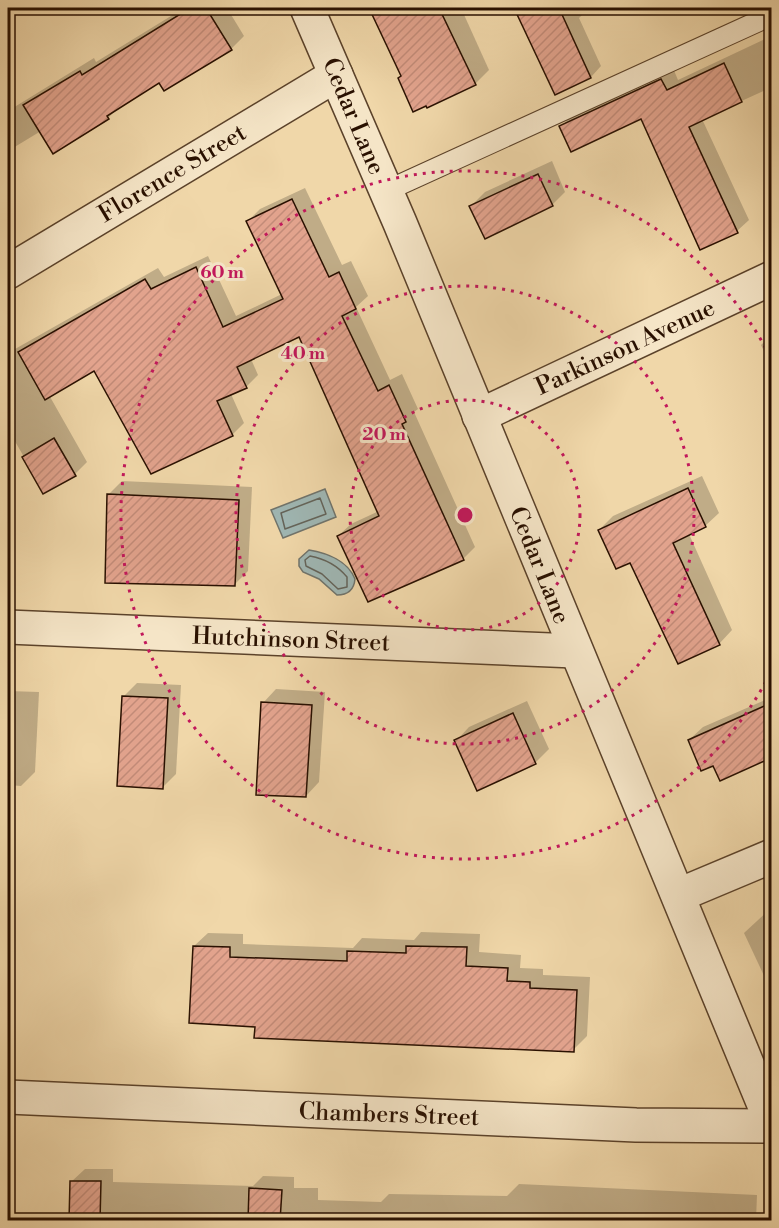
<svg xmlns="http://www.w3.org/2000/svg" width="779" height="1228" viewBox="0 0 779 1228" font-family="'Libre Bodoni',serif">
  <style>
    .water { fill: #9fb7b4; stroke: #70746c; stroke-width: 1.5 }
    .shadow { fill: #0003 }
    .lines { fill: none; stroke-linecap: round; stroke-linejoin: round }
    .shore { stroke: #64645a; stroke-width: 1.5 }
    .building { fill: url(#building-hatch); stroke: #291000; stroke-width: 1.5 }
    .service-casing { stroke: #5b422a; stroke-width: 22 }
    .minor-casing { stroke: #5b422a; stroke-width: 36 }
    .tertiary-casing { stroke: #5b422a; stroke-width: 36 }
    .service { stroke: #f5e5c7; stroke-width: 20 }
    .minor { stroke: #f5e5c7; stroke-width: 33 }
    .tertiary { stroke: #f5e5c7; stroke-width: 33 }
    .ring { fill: none; stroke: #c2185b; stroke-width: 3; stroke-dasharray: 3 6 }
    .labels { text-anchor: middle; stroke-width: 6; stroke-linejoin: round; paint-order: stroke }
    .street-label { font-size: 24px; fill: #291000; stroke: #f5e5c7 }
    .centre { fill: #c2185b; stroke: #f5e5c7; stroke-width: 3 }
    .ring-label { font-size: 18px; text-anchor: middle; font-weight: bold; fill: #c2185b; stroke: #f5e5c7; stroke-width: 6; stroke-linejoin: round; paint-order: stroke }
  </style>
  <defs>
    <pattern id="building-hatch" width="6" height="6" patternUnits="userSpaceOnUse" patternTransform="scale(1.5)"><rect width="6" height="6" fill="#e2a38d"/><path d="M-1 1l2-2M0 6l6-6M5 7l2-2" fill="none" stroke="#c28b78"/></pattern>
  </defs>
  <rect width="100%" height="100%" fill="#f0d7a9"/>
  <filter id="stains"><feTurbulence type="fractalNoise" baseFrequency=".00333" numOctaves="4"/><feColorMatrix values="0 0 0 0 .2 0 0 0 0 .09 0 0 0 0 .02 0 0 0 .5 -.17"/></filter>
  <radialGradient id="worn" r=".72"><stop offset=".6" stop-color="#630" stop-opacity="0"/><stop offset="1" stop-color="#630" stop-opacity=".3"/></radialGradient>
  <g class="water">
    <path d="M325 489 336 517 283 538 271 510Z"/>
    <path d="M309 550C327 553 348 561 355 579 354 590 348 595 337 595L319 579 303 572 299 566V559Z"/>
  </g>
  <g class="shadow">
    <path d="M184 8H227L244 36 231 49 160 81 121 105 108 118 41 131 8 151V111L94 58 96 62Z"/>
    <path d="M371 8H461L489 70 475 84 402 75Z"/>
    <path d="M516 8H589L579 18 601 66 591 77 556 93Z"/>
    <path d="M767 38 772 49V87L702 119 749 220 737 231 642 117 561 127 572 115 673 68 678 80Z"/>
    <path d="M552 161 565 192 552 205 471 206 485 192Z"/>
    <path d="M305 188 342 265 351 261 368 296 356 307 390 380 402 374 418 409 414 412 475 547 463 559 338 536 351 524 379 511 300 335 251 359 258 375 246 387 231 394 244 423 232 435 95 369 49 395 87 462 75 474 44 492 8 429V353L158 268 164 277 208 256 236 316 282 294 248 221 260 209Z"/>
    <path d="M772 335V368L761 345Z"/>
    <path d="M702 476 719 513 705 526 689 534 732 630 719 644 599 530 613 516Z"/>
    <path d="M122 481 252 487 248 571 234 585 108 495Z"/>
    <path d="M137 683 181 685 176 774 163 787 123 697Z"/>
    <path d="M276 689 325 692 319 782 306 796 263 703Z"/>
    <path d="M8 691 39 692 35 772 21 786 8 785Z"/>
    <path d="M772 697V757L721 779 714 764 689 740 703 727Z"/>
    <path d="M527 701 549 749 535 763 456 741 469 727Z"/>
    <path d="M772 907V993L744 933Z"/>
    <path d="M421 932 480 934 479 952 521 955 520 968 543 969V975L590 977 587 1036 573 1050 257 1025 194 946 208 933 243 934V944L353 948 362 938 414 940Z"/>
    <path d="M85 1169H113V1182L253 1186 263 1176 294 1177V1188H318V1200L381 1202 389 1194 507 1196 519 1184 757 1195 756 1220H70L71 1182Z"/>
  </g>
  <g class="lines">
    <g class="shore">
      <path d="M320 498 326 514 285 529 281 513Z"/>
      <path d="M310 556C326 559 337 565 347 577V587L338 589 322 574 306 566 305 560Z"/>
    </g>
  </g>
  <g class="building">
    <path d="M190 8H206L232 50 164 91 159 83 107 116 109 119 53 154 23 105 80 71 82 75Z"/>
    <path d="M369 8H439L476 85 427 108 426 106 413 112 398 78 401 76Z"/>
    <path d="M514 8H559L591 78 555 95Z"/>
    <path d="M724 63 742 102 689 127 738 233 700 250 641 119 571 152 559 126 661 79 667 90Z"/>
    <path d="M538 174 553 206 485 239 469 206Z"/>
    <path d="M292 199 329 277 339 272 356 309 342 316 378 391 389 385 406 422 402 424 464 560 368 602 337 536 379 516 299 337 237 367 247 388 217 401 233 436 151 474 94 371 45 400 18 352 145 279 151 289 196 267 223 327 283 299 246 221Z"/>
    <path d="M54 438 76 476 43 494 22 457Z"/>
    <path d="M688 488 706 527 673 543 720 645 678 664 630 563 616 569 598 530Z"/>
    <path d="M107 494 239 500 235 586 105 583Z"/>
    <path d="M122 696 168 698 163 789 117 786Z"/>
    <path d="M261 702 312 705 306 797 256 795Z"/>
    <path d="M771 703V758L720 781 713 766 701 771 688 740Z"/>
    <path d="M513 713 536 764 477 791 454 740Z"/>
    <path d="M193 946 230 947V957L347 961V951L406 953V946L467 947 466 966 508 968 507 981 530 982V988L577 990 574 1052 254 1038 255 1027 189 1023Z"/>
    <path d="M70 1181H101L100 1221H69Z"/>
    <path d="M249 1188 282 1190 280 1221H248Z"/>
  </g>
  <g class="lines">
    <defs>
      <path id="service" d="M386 191 772 15"/>
      <g id="minor">
        <path d="M8 272 336 75"/>
        <path d="M479 416 772 278"/>
        <path d="M8 627 575 651"/>
        <path d="M679 895 772 856"/>
      </g>
      <g id="tertiary">
        <path d="M307 8 400 223 772 1124"/>
        <path d="M8 1097 636 1125 772 1126"/>
      </g>
    </defs>
    <use href="#service" class="service-casing"/>
    <use href="#minor" class="minor-casing"/>
    <use href="#tertiary" class="tertiary-casing"/>
    <use href="#service" class="service"/>
    <use href="#minor" class="minor"/>
    <use href="#tertiary" class="tertiary"/>
  </g>
  <g class="ring">
    <circle cx="465" cy="515" r="115"/>
    <circle cx="465" cy="515" r="229"/>
    <path d="M770 674A344 344 0 1 1 770 356"/>
  </g>
  <g class="labels">
    <g class="street-label">
      <text transform="translate(354 116) rotate(67)" y="8">Cedar Lane</text>
      <text transform="translate(172 173) rotate(-31)" y="8">Florence Street</text>
      <text transform="translate(625 347) rotate(-25)" y="8">Parkinson Avenue</text>
      <text transform="translate(540 565) rotate(68)" y="8">Cedar Lane</text>
      <text transform="translate(291 639) rotate(2)" y="8">Hutchinson Street</text>
      <text transform="translate(389 1114) rotate(2)" y="8">Chambers Street</text>
    </g>
  </g>
  <circle cx="465" cy="515" r="9" class="centre"/>
  <g class="ring-label">
    <text x="222" y="278">60 m</text>
    <text x="303" y="359">40 m</text>
    <text x="384" y="440">20 m</text>
  </g>
  <rect width="779" height="1228" fill="none" stroke="#f0d7a9" stroke-width="30"/>
  <rect x="9" y="9" width="761" height="1210" fill="none" stroke="#291000" stroke-width="3"/>
  <rect x="15" y="15" width="749" height="1198" fill="none" stroke="#291000" stroke-width="1.5"/>
  <rect width="100%" height="100%" filter="url(#stains)"/>
  <rect width="100%" height="100%" fill="url(#worn)"/>
</svg>
